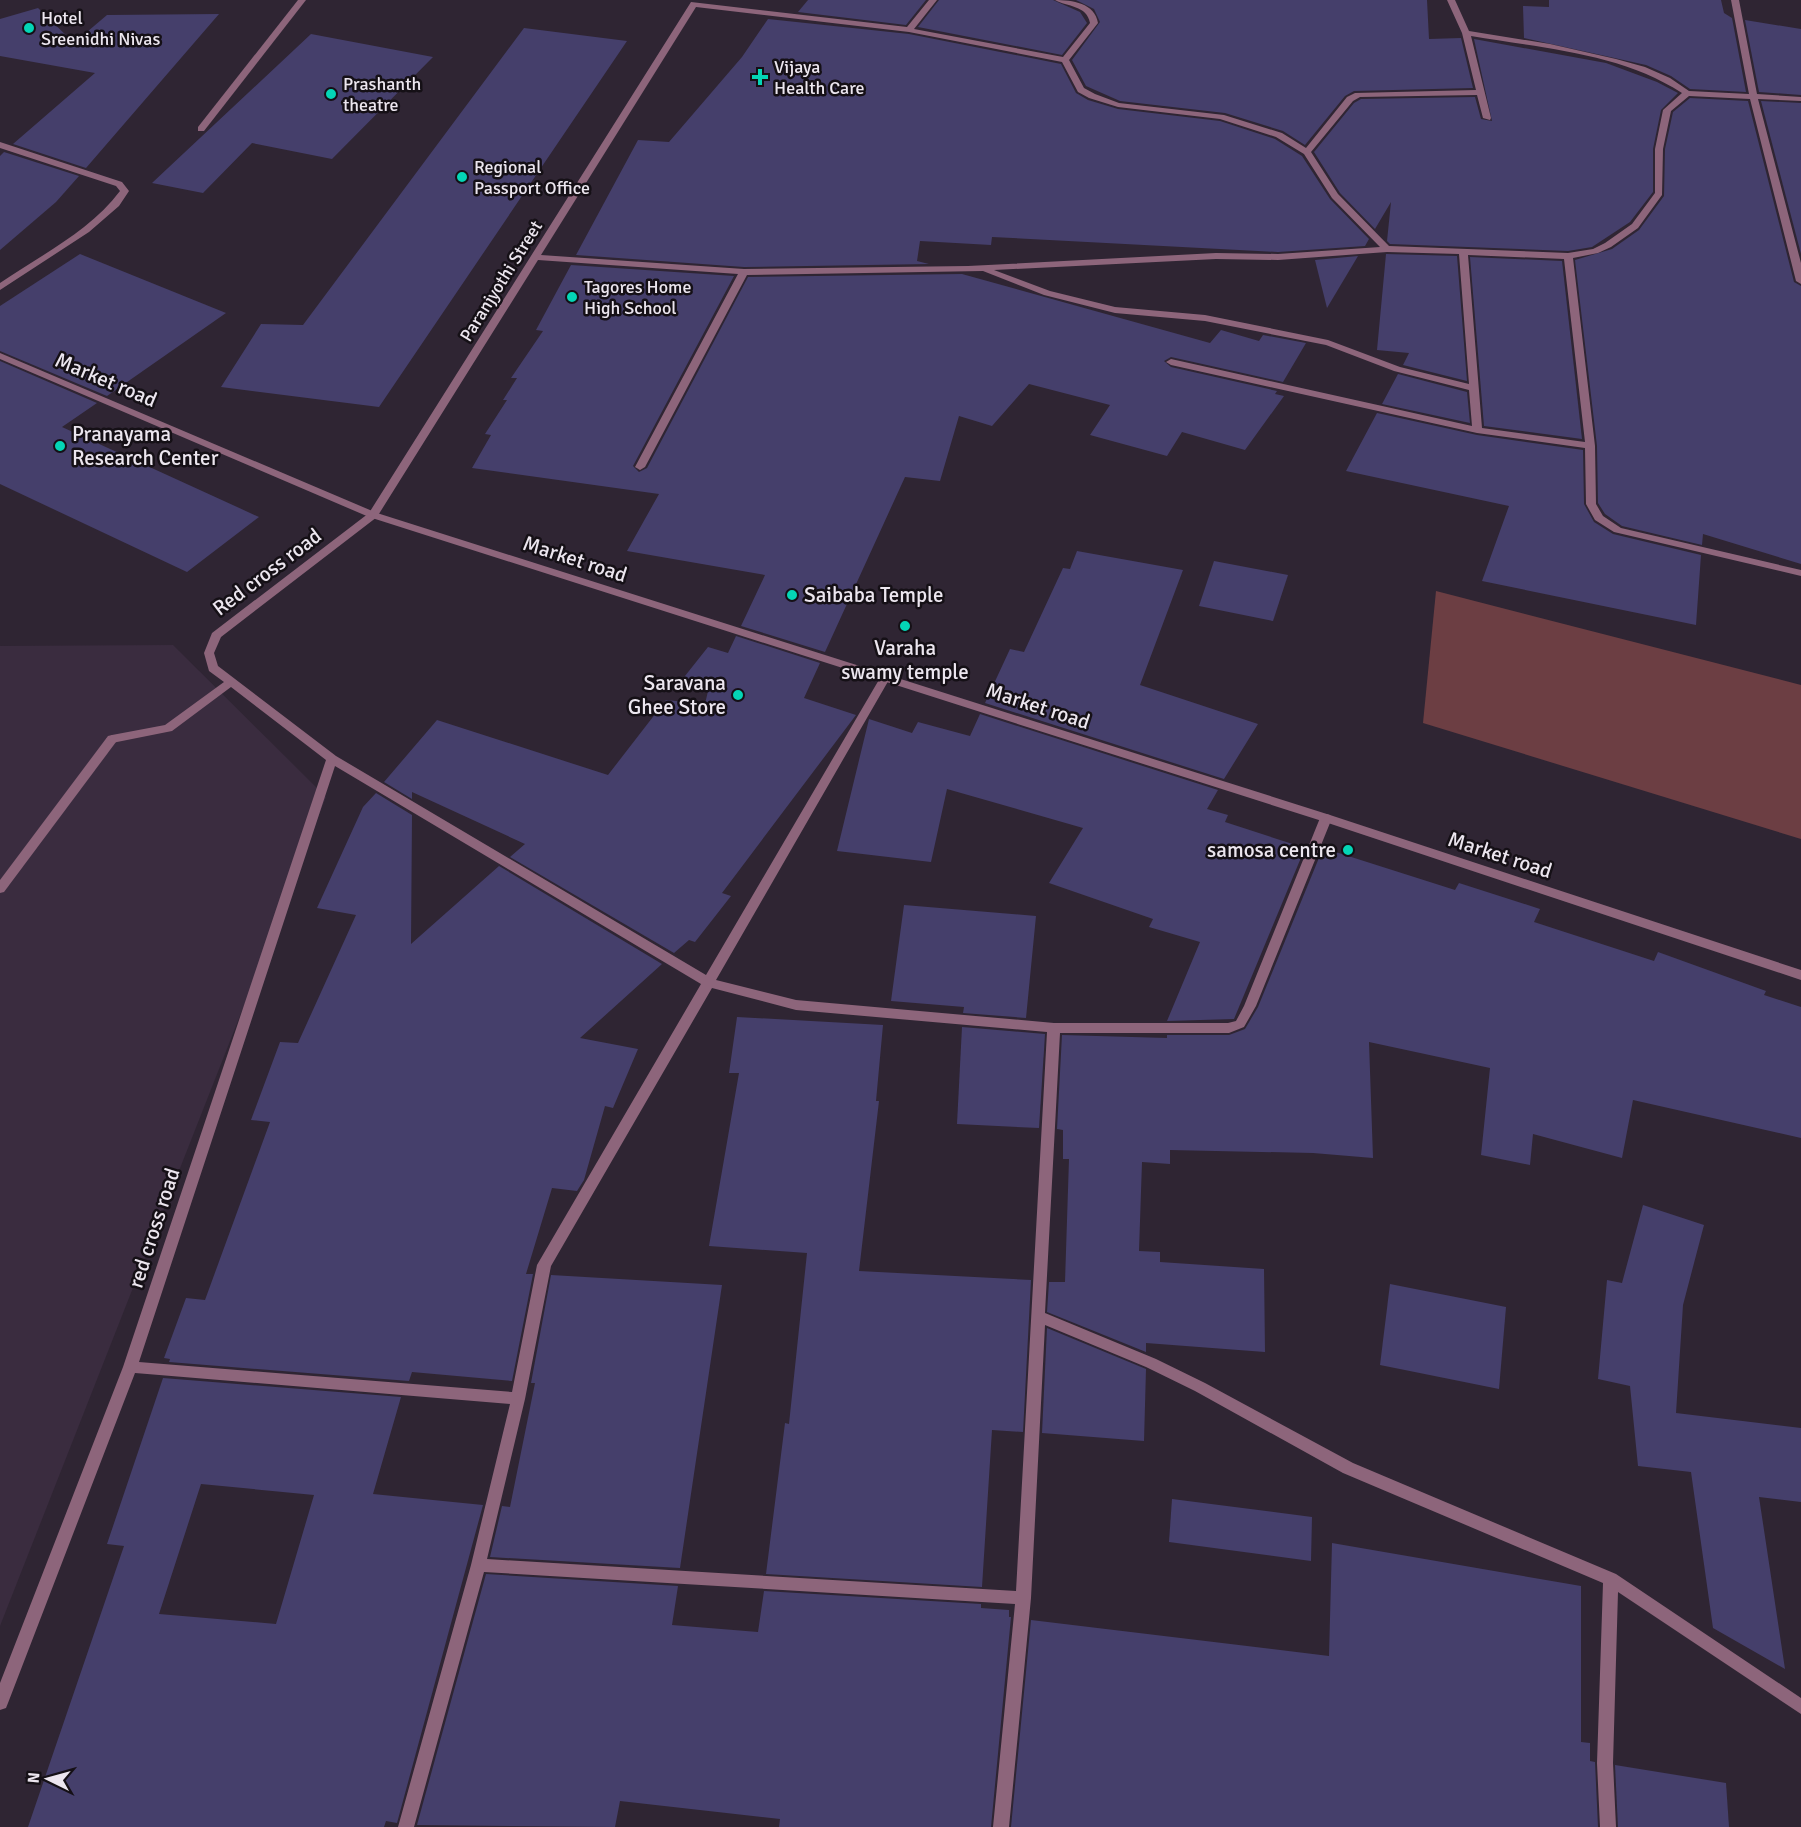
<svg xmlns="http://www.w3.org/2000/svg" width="1801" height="1827" viewBox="0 0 1801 1827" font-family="Signika,sans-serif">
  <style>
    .built { fill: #3a2c3f }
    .green { fill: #6c3e43 }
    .building { fill: #453f6b; fill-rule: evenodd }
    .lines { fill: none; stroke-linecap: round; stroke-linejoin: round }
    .service { fill: #8d657b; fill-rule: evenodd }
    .minor { fill: #8d657b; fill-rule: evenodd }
    .tertiary { fill: #8d657b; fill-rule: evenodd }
    .poi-dot { fill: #04d5b6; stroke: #151016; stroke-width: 2 }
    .labels { text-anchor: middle; stroke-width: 5; stroke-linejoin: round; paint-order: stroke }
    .far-poi-label { font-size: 18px; fill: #ece6ef; stroke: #151016; text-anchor: start }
    .far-street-label { font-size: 18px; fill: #ece6ef; stroke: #151016 }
    .street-label { font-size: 21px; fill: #ece6ef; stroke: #151016 }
    .poi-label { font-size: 21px; fill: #ece6ef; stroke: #151016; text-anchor: start }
  </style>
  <rect width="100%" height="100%" fill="#2f2533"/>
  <path class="built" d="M173 645 326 797 0 1626V646Z"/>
  <path class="green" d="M1436 591 1801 685V839L1423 723Z"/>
  <g class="building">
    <path d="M808 0H926L906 25 798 12Z"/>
    <path d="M939 0H1053L1080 12 1087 23 1062 55 918 27Z"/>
    <path d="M1076 0H1427L1429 39 1461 38 1473 88 1354 91 1345 96 1305 145 1283 131 1225 113 1120 101 1086 86 1072 60 1100 22 1094 9Z"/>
    <path d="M1549 0H1721L1724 13 1732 18 1746 92 1690 89 1671 76 1646 65 1524 38 1523 6 1549 7Z"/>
    <path d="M38 8 74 43 107 15 219 14 86 168 13 144 95 73 0 56V19Z"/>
    <path d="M768 19 909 34 1061 64 1076 93 1088 100 1118 109 1220 121 1275 139 1302 156 1330 199 1369 239 1365 246 1278 252 992 237 991 245 920 241 917 261 929 264 744 267 576 255 638 140 669 142 742 57Z"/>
    <path d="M1745 20 1801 29V95L1759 92Z"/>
    <path d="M524 28 627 41 379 407 221 387 261 324 303 325Z"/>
    <path d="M311 34 433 57 332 159 252 143 203 193 152 183Z"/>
    <path d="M1474 39 1606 63 1657 82 1678 93 1661 110 1653 149V192L1630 222 1592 247 1568 251 1390 244 1387 241 1391 202 1375 229 1340 193 1314 152 1354 103 1361 99 1475 97 1481 119 1492 121Z"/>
    <path d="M1690 98 1748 101 1794 282 1801 286V564L1703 534 1702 545 1622 526 1605 514 1598 503 1597 446 1575 260 1612 249 1639 230 1664 196 1665 149 1673 112Z"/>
    <path d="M1761 101 1801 103V254Z"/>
    <path d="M4 152 79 176 56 202 0 250V156Z"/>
    <path d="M80 254 226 313 107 396 0 351V306Z"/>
    <path d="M1386 254 1457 256 1467 381 1403 365 1409 353 1377 350Z"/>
    <path d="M1358 256 1327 308 1315 260Z"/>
    <path d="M1470 257 1562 261 1582 439 1484 426Z"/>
    <path d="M571 265 734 276 633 466 639 472 647 468 748 277 962 274 1210 343 1221 330 1259 341 1263 335 1306 343 1283 382 1171 357 1164 361 1171 367 1277 391 1275 394 1284 396 1245 450 1182 432 1167 456 1090 435 1110 405 1029 384 992 426 959 416 940 481 905 477 825 652 741 626 765 575 627 551 659 494 472 468 491 435 485 434 507 400H503L517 378H511L543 331 536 330Z"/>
    <path d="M0 361 97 403 62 427 259 517 187 572 0 484Z"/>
    <path d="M1398 374 1467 392 1470 423 1382 404Z"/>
    <path d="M1377 413 1477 435 1583 450 1584 504 1594 522 1613 534 1701 555 1696 625 1482 581 1509 506 1346 471Z"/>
    <path d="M1077 551 1183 570 1140 685 1258 724 1224 779 985 703 1010 649 1024 652 1063 568 1070 569Z"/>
    <path d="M1214 561 1288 575 1273 621 1199 606Z"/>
    <path d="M736 636 820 663 804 698 856 715 722 893 731 896 695 942 689 940 674 953 510 857 525 844 412 792V799L384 782 437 720 608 775 666 700 705 704 708 691 681 681 708 647 728 653Z"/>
    <path d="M980 714 1218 790 1207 809 1228 815 1225 822 1305 848 1234 1019 1167 1021 1200 942 1149 927 1153 919 1049 883 1083 828 947 789 931 862 837 851 869 719 912 733 918 722 970 736Z"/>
    <path d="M376 793 412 815 411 944 499 866 662 964 580 1038 638 1049 613 1108 605 1106 584 1180 577 1191 552 1188 526 1274H533L512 1381 412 1372 409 1381 169 1362 170 1359 164 1358 186 1298 205 1300 270 1122 251 1120 280 1042 298 1043 356 915 317 908 363 807Z"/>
    <path d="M1323 848 1455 890 1459 883 1540 909 1534 922 1654 961 1658 952 1766 991 1764 995 1801 1007V1138L1633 1100 1622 1158 1533 1134 1530 1165 1481 1155 1490 1068 1369 1042 1373 1158 1313 1153 1170 1150V1164L1142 1162 1139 1251 1160 1252V1262L1264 1269 1265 1352 1146 1343V1352L1047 1312 1049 1282H1065L1069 1159H1063V1130L1057 1129 1062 1035 1167 1038V1035H1229L1245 1029 1258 1007Z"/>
    <path d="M904 905 1036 916 1026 1018 963 1013 964 1007 891 1001Z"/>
    <path d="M737 1017 883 1025 876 1101H879L859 1271 1031 1280 1023 1432 992 1430 982 1587 766 1574 785 1423 789 1424 807 1253 709 1246 739 1073H729Z"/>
    <path d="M962 1027 1045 1034 1039 1128 957 1124Z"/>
    <path d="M1643 1205 1704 1225 1683 1305 1676 1413 1801 1428V1502L1759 1497 1785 1669 1713 1628 1691 1472 1638 1466 1630 1386 1598 1379 1607 1280 1622 1283Z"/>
    <path d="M551 1275 722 1285 680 1568 490 1557 502 1506 510 1507 535 1383H531Z"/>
    <path d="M1390 1284 1506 1307 1499 1389 1380 1365Z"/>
    <path d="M1047 1328 1146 1369 1144 1441 1042 1433Z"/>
    <path d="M163 1378 401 1397 373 1494 483 1505 397 1823 386 1821 384 1827H28L124 1546 107 1544ZM201 1484 314 1495 276 1624 159 1614Z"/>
    <path d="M1172 1499 1312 1517 1311 1561 1169 1542Z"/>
    <path d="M1332 1543 1581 1586V1742L1590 1743V1761L1595 1762 1598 1827H1011L1031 1620 1329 1656Z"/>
    <path d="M486 1574 678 1586 672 1625 758 1632 764 1591 981 1604V1608L1009 1610V1617H1011L991 1827H779L780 1819 620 1801 615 1827 417 1825Z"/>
    <path d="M1615 1765 1726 1783 1729 1827H1618Z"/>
  </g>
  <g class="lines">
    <g class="service">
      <path d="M298 0H306L204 131H198V127Z"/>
      <path d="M0 142 122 182 129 191 119 206 89 232 0 290V283C41 255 90 231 120 191L116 186 0 148Z"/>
      <path d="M112 735 116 736 118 739 116 742 4 892 0 893V880L108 736Z"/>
    </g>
    <path class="minor" d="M929 0H937L914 29 1063 57 1090 23C1087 5 1067 7 1055 0 1072 0 1095 3 1098 23L1069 60 1084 88 1095 94 1119 103 1224 115 1282 133 1306 148 1347 97 1355 93 1476 90 1462 33 1447 0H1455L1469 31 1550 44 1616 59 1645 67 1670 78 1689 91 1749 94 1731 0H1739L1757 94 1801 97V101L1758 99 1801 263V284L1796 281 1750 99 1689 96 1671 111 1663 149 1662 195 1638 228 1611 247 1598 253 1573 258 1595 446 1596 504 1603 516 1621 528 1801 570V576L1614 532 1595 520 1586 504 1585 448 1477 433 1171 365 1166 362 1171 359 1472 426 1469 390 1394 371 1326 345 1205 321 1115 313 1044 295 983 271 747 275 645 467 640 470 635 467 738 274 538 260 377 517 221 637 214 653 218 666 336 756 706 975 880 678 885 674 889 675 890 678 716 980 796 1000 1054 1023H1228L1236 1021 1244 1006 1320 818 1326 814 1330 815 1332 818 1256 1006 1244 1027 1229 1033H1060L1045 1313 1156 1359 1205 1383 1353 1463 1616 1574 1801 1698V1714L1618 1592 1613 1763 1616 1827H1600L1597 1763 1603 1583 1343 1473 1195 1391 1146 1367 1045 1325 1031 1598 1009 1827H993L1015 1604 484 1572 414 1827H398L471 1565 510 1404 135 1373 8 1703 6 1708 0 1710V1683L123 1367 326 760 231 687 172 731 112 743 106 739 112 735 165 725 224 682 209 671 204 653 212 633 369 513 691 2 907 27ZM696 7 909 32 1062 62 1078 92 1089 98 1118 107 1220 119 1276 137 1304 154 1332 198 1380 247 1278 254 1216 253 968 266 744 269 541 255ZM1471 36C1541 48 1621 53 1682 93L1663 110 1655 149V193L1632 224 1605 243 1593 249 1568 253 1389 246 1338 194 1311 152 1353 101 1360 97 1477 95 1483 118 1490 120 1491 118ZM1387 252 1459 254 1469 384 1400 367 1328 340 1205 315 1115 307 1050 291 994 270 1216 259 1278 260ZM1468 255 1564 259 1585 442 1482 428ZM335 766 701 984 537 1265 512 1392 139 1362ZM712 988 796 1010 1047 1032 1016 1591 487 1559 525 1399 551 1266Z"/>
    <path class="tertiary" d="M0 353 377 513 1330 815 1801 970V980L1322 821 369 517 0 359Z"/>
  </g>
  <g class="poi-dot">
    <circle cx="29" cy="28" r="6"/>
    <path d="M757 68h6v6h6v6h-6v6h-6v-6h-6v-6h6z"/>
    <circle cx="331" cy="94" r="6"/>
    <circle cx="462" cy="177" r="6"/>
    <circle cx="572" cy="297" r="6"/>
    <circle cx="60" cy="446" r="6"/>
    <circle cx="792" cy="595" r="6"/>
    <circle cx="905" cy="626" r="6"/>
    <circle cx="738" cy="695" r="6"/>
    <circle cx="1348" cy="850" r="6"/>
  </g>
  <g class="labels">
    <g class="far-poi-label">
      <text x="41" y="24">Hotel<tspan x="41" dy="21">Sreenidhi Nivas</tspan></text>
      <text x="774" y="73">Vijaya<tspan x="774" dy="21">Health Care</tspan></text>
      <text x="343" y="90">Prashanth<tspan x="343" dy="21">theatre</tspan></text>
      <text x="474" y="173">Regional<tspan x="474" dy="21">Passport Office</tspan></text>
      <text x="584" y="293">Tagores Home<tspan x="584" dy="21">High School</tspan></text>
    </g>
    <g class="far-street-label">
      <text transform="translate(501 281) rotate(-58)" y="6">Paranjyothi Street</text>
    </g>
    <g class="street-label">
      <text transform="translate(106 380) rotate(23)" y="7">Market road</text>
      <text transform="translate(575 559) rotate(18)" y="7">Market road</text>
      <text transform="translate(267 572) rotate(-37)" y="7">Red cross road</text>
      <text transform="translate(1038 706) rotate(18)" y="7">Market road</text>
      <text transform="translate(1500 855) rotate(18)" y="7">Market road</text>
      <text transform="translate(154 1228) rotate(-72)" y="7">red cross road</text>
    </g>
    <g class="poi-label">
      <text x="72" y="441">Pranayama<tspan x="72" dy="24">Research Center</tspan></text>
      <text x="804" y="602">Saibaba Temple</text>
      <text x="905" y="655" text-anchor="middle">Varaha<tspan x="905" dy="24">swamy temple</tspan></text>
      <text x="726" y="690" text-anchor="end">Saravana<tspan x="726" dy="24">Ghee Store</tspan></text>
      <text x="1336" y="857" text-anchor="end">samosa centre</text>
    </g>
  </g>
  <g transform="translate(48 1779) rotate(275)" stroke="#151016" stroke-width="4.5" paint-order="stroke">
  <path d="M0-4.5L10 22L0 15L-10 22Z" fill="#ece6ef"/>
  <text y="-9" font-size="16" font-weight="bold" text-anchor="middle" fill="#ece6ef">N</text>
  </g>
</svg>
